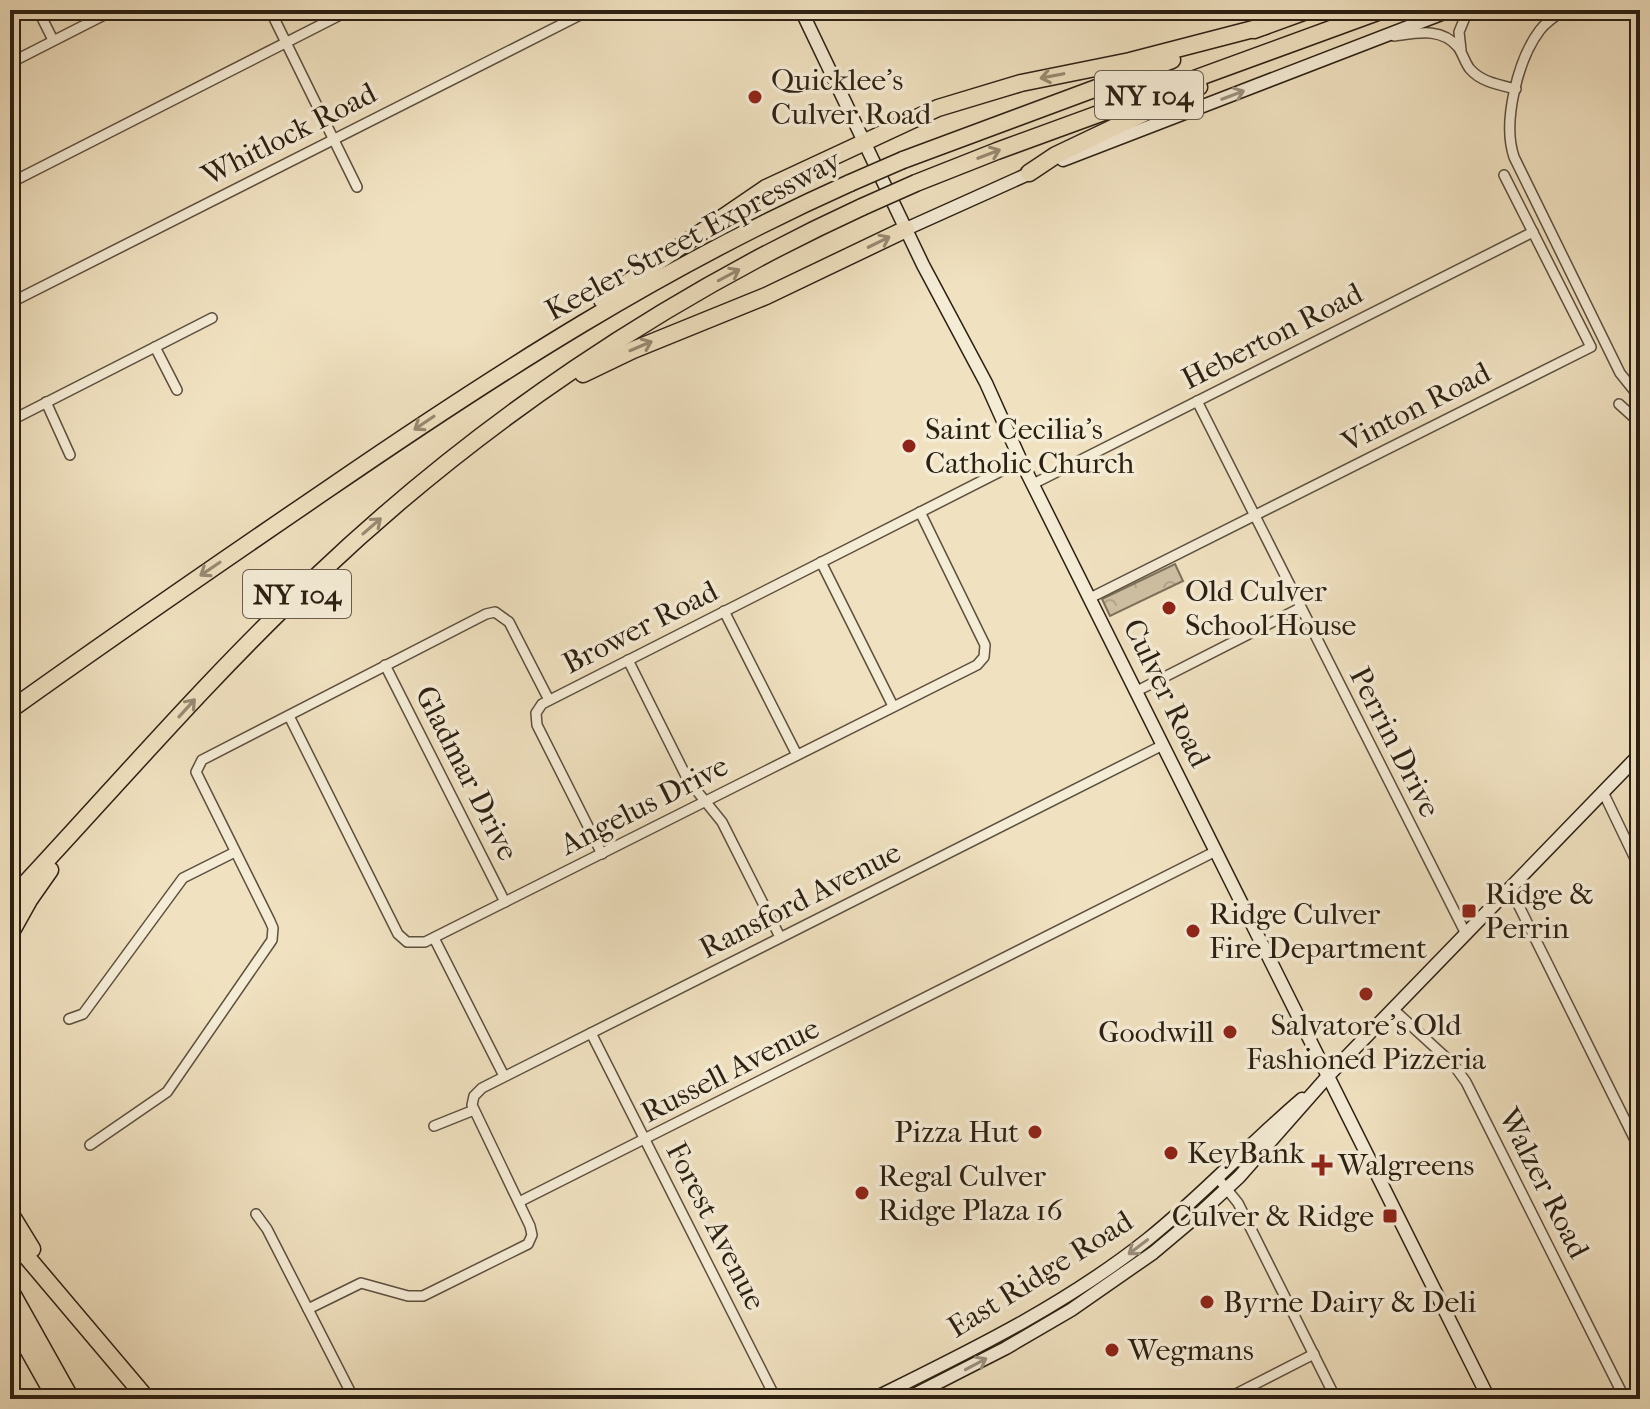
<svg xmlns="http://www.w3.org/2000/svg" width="1650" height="1409" viewBox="0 0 1650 1409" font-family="'IM FELL French Canon',serif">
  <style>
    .park { fill: url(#park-crowns); stroke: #7e705b; stroke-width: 2 }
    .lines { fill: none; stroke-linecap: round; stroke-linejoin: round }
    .minor-casing { stroke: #5d503e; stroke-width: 12 }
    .secondary-casing { stroke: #2c2013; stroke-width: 15 }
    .motorway-casing { stroke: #2c2013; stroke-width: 19 }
    .minor { stroke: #f5ecd6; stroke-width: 9 }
    .secondary { stroke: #f5ecd6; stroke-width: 12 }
    .motorway { stroke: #f0e1c0; stroke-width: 16 }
    .motorway-bridge-casing { stroke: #2c2013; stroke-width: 19; stroke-linecap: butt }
    .motorway-bridge { stroke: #f0e1c0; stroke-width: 16 }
    .oneway { stroke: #988a72 }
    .oneway2 { stroke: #9b907e }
    .poi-dot { fill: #8f2418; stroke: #f5ecd6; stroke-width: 3 }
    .labels { text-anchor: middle; stroke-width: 7; stroke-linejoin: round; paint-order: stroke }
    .shield { fill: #f5ecd6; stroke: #685d4e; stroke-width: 2 }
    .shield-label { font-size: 28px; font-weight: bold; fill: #2c2013 }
    .poi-label { font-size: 30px; fill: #2c2013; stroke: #f5ecd6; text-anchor: start }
    .street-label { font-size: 30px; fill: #2c2013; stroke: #f5ecd6 }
  </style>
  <defs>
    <pattern id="park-crowns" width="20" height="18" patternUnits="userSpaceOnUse" patternTransform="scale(2)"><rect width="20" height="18" fill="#cfc0a3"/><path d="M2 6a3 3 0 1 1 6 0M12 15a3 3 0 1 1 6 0" fill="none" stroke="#b2a58b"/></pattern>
  </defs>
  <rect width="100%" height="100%" fill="#f0e1c0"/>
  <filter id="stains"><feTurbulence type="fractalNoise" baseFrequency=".0025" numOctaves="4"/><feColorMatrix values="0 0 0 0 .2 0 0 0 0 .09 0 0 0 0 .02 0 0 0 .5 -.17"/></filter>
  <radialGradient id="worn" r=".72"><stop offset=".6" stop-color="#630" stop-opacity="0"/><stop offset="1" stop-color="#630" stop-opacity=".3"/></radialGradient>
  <path class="park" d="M1175 564 1183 581 1110 616 1102 599Z"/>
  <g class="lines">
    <defs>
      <g id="minor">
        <path d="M38 10 53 40"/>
        <path d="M270 10 357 187"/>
        <path d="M1564 10C1555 16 1546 22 1540 30 1518 59 1502 122 1514 157L1620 373 1640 398"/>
        <path d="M1394 36C1417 33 1441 27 1458 47 1463 54 1465 63 1470 69 1481 82 1500 85 1516 89"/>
        <path d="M1461 50 1459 32 1468 10"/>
        <path d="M10 63 114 10"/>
        <path d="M10 183 350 10"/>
        <path d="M10 303 590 10"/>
        <path d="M155 347 177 390"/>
        <path d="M1197 401 1466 934"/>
        <path d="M46 402 70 455"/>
        <path d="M1619 404 1640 423"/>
        <path d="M10 421 212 318"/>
        <path d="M1033 484 1533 232"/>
        <path d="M821 562 893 706"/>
        <path d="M1090 598 1591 347 1504 175"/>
        <path d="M724 611 797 755"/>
        <path d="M628 660 688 780 722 822 780 937"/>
        <path d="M385 665 505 902"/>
        <path d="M1137 691 1300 608"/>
        <path d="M289 716 398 934 407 942H425L977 665 984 657 985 645 920 512"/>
        <path d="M1603 792 1640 869"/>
        <path d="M602 854 537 725 536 713 542 704 1021 461"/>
        <path d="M1510 888 1640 1150"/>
        <path d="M434 938 504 1076"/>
        <path d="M1393 1009 1453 1064 1466 1082 1625 1399"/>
        <path d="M69 1019 83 1014 183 878 235 852"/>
        <path d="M591 1033 776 1399"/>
        <path d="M434 1126 474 1110"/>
        <path d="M90 1145 167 1092 272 940 273 928 270 921 196 772 202 760 486 614 495 612 509 622 549 700"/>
        <path d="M1217 1177 1238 1203 1336 1399"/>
        <path d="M519 1202 1216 851"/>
        <path d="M256 1214 267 1229 354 1399"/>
        <path d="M308 1309 361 1283 408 1296H423L528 1244 532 1235 530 1226 472 1105 474 1096 482 1088 1163 745"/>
        <path d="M1226 1399 1314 1354"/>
      </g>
      <g id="secondary">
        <path d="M801 10 923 265 986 383 1021 461 1489 1399"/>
        <path d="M1063 160 1452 10"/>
        <path d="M906 229 1035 171"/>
        <path d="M873 1399C968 1352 1064 1306 1148 1239 1202 1196 1249 1144 1302 1099"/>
        <path d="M906 1399 1006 1348 1071 1310 1153 1253 1197 1216 1239 1177 1328 1076 1640 754"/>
      </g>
      <g id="motorway">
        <path d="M1254 30 1309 10"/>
        <path d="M903 160 1172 60"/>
        <path d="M1029 173 1056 155 1199 87"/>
        <path d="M916 183 997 151 1383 10"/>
        <path d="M602 300 766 188 938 108 1021 83 1130 61 1265 26"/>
        <path d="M583 374 633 350 766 296 906 229"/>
        <path d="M10 710C115 635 221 562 328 489 497 373 662 267 850 183"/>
        <path d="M10 900C112 791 209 677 318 575 477 424 662 299 862 207"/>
        <path d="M10 934 29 900 50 870"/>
        <path d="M10 1213 32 1249"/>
        <path d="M10 1237 147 1399"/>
        <path d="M10 1290 71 1399"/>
        <path d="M10 1317 56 1399"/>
      </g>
    </defs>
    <use href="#minor" class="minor-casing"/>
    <use href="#secondary" class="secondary-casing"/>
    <use href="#motorway" class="motorway-casing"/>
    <use href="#minor" class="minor"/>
    <use href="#secondary" class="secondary"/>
    <use href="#motorway" class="motorway"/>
    <defs>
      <g id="motorway-bridge">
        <path d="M850 183 903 160"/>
        <path d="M862 207 916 183"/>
      </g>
    </defs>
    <use href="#motorway-bridge" class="motorway-bridge-casing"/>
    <use href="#motorway-bridge" class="motorway-bridge"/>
  </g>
  <defs><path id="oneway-shaft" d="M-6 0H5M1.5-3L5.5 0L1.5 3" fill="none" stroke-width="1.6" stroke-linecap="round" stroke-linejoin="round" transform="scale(2)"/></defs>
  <g class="oneway">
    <use href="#oneway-shaft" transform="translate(1052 76) rotate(169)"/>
    <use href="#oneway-shaft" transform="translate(989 154) rotate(-21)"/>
    <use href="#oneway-shaft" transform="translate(879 242) rotate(-26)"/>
    <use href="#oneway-shaft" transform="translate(729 275) rotate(-28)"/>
    <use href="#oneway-shaft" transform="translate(641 346) rotate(-23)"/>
    <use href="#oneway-shaft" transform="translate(424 423) rotate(146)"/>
    <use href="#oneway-shaft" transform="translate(372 526) rotate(-41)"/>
    <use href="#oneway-shaft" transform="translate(210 569) rotate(146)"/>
    <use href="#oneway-shaft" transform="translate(187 708) rotate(-48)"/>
  </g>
  <g class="oneway2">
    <use href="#oneway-shaft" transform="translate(1233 95) rotate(-21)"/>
    <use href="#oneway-shaft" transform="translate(1138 1247) rotate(143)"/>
    <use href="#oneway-shaft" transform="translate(976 1364) rotate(-28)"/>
  </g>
  <g class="poi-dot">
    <circle cx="755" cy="97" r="8"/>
    <circle cx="909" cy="446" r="8"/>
    <circle cx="1169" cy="608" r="8"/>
    <rect x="1461" y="903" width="16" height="16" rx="4"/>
    <circle cx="1193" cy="931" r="8"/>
    <circle cx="1366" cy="994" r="8"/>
    <circle cx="1230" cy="1032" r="8"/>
    <circle cx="1035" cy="1132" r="8"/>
    <circle cx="1171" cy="1153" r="8"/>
    <path d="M1318 1153h8v8h8v8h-8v8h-8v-8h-8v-8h8z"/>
    <circle cx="862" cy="1193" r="8"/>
    <rect x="1382" y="1208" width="16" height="16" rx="4"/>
    <circle cx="1207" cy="1302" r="8"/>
    <circle cx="1112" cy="1350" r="8"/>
  </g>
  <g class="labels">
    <g class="shield">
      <rect x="1095" y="71" width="108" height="48" rx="6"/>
      <rect x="243" y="570" width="108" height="48" rx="6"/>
    </g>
    <g class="shield-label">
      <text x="1149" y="105">NY 104</text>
      <text x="297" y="604">NY 104</text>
    </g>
    <g class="poi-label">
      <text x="771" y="90">Quicklee's<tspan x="771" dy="34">Culver Road</tspan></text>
      <text x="925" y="439">Saint Cecilia's<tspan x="925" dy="34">Catholic Church</tspan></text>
      <text x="1185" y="601">Old Culver<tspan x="1185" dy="34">School House</tspan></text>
      <text x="1485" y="904">Ridge &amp;<tspan x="1485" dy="34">Perrin</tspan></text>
      <text x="1209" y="924">Ridge Culver<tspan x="1209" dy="34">Fire Department</tspan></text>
      <text x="1366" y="1035" text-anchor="middle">Salvatore's Old<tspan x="1366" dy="34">Fashioned Pizzeria</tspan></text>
      <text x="1214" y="1042" text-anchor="end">Goodwill</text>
      <text x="1019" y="1142" text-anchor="end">Pizza Hut</text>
      <text x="1187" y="1163">KeyBank</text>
      <text x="1338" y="1175">Walgreens</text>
      <text x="878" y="1186">Regal Culver<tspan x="878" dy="34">Ridge Plaza 16</tspan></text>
      <text x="1374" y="1226" text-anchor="end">Culver &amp; Ridge</text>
      <text x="1223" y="1312">Byrne Dairy &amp; Deli</text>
      <text x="1128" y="1360">Wegmans</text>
    </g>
    <g class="street-label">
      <text transform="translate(289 134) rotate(-27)" y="10">Whitlock Road</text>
      <text transform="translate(693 235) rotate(-28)" y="10">Keeler Street Expressway</text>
      <text transform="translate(1272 336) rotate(-27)" y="10">Heberton Road</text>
      <text transform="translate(1416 407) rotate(-27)" y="10">Vinton Road</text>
      <text transform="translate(640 627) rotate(-27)" y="10">Brower Road</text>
      <text transform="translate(1167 693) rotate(64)" y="10">Culver Road</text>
      <text transform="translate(1395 742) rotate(63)" y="10">Perrin Drive</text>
      <text transform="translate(467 773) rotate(63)" y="10">Gladmar Drive</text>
      <text transform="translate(644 805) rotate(-27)" y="10">Angelus Drive</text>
      <text transform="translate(800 900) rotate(-27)" y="10">Ransford Avenue</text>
      <text transform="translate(730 1070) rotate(-27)" y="10">Russell Avenue</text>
      <text transform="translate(1544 1183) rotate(63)" y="10">Walzer Road</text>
      <text transform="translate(716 1226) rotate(63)" y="10">Forest Avenue</text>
      <text transform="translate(1040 1274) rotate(-32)" y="10">East Ridge Road</text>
    </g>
  </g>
  <rect width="1650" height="1409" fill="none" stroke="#f0e1c0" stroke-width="40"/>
  <rect x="12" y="12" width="1626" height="1385" fill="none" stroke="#2c2013" stroke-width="4"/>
  <rect x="20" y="20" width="1610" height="1369" fill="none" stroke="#2c2013" stroke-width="2"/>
  <rect width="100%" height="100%" filter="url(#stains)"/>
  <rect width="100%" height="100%" fill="url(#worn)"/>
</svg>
